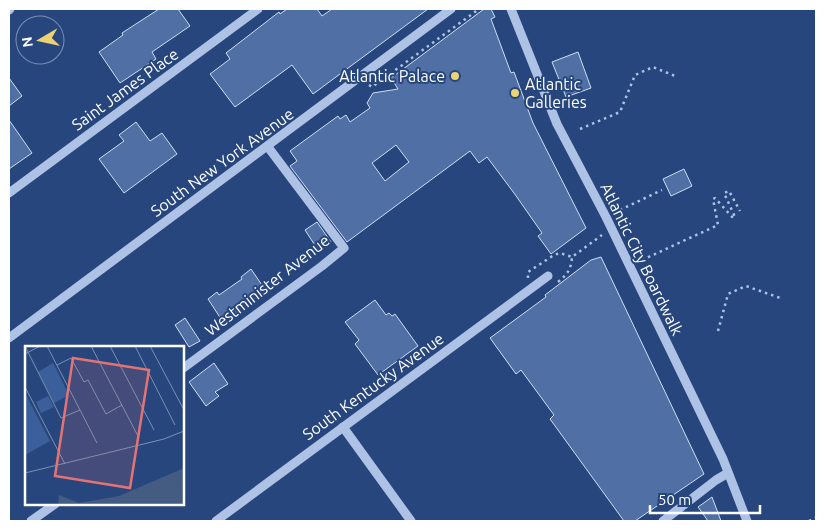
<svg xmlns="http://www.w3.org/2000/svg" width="825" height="530" viewBox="0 0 825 530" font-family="Ubuntu,sans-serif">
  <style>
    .building { fill: #5070a5; stroke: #cfddf4; fill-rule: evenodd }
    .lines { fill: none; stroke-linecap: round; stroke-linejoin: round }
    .path { stroke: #adc2e4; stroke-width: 2.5; stroke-dasharray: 2.5 4; stroke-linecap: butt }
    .minor { stroke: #adc2e4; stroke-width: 9 }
    .poi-dot { fill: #ecd273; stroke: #27467d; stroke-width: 2 }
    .labels { text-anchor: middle; stroke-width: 4; stroke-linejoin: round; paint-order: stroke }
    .poi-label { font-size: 16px; fill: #fff; stroke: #27467d; text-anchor: end }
    .street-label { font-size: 16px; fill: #fff; stroke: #27467d }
    .inset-road { fill: none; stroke: #7d90b1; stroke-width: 1 }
    .view { fill: #e47373; fill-opacity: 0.15; stroke: #e47373; stroke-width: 2.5 }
    .inset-edge { fill: none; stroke: #fff; stroke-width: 2.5 }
  </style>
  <rect width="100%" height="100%" fill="#27467d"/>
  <g class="building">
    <path d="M159 9H178L190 26 152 52 156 59 120 83 99 52 123 35 122 33Z"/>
    <path d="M287 9H317L322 16 332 9H428L313 94 292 65 235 107 210 74 230 59 226 53 279 12 280 14Z"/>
    <path d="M484 9H491L495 17 491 19 511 73 514 72 533 123 586 228 551 254 538 236 542 233 514 193 487 157 479 163 470 151 347 242 290 166 297 161 290 151 338 116 340 119 346 115 350 122 370 108 367 103 373 93 398 89 391 78ZM396 145 409 162 385 181 372 163Z"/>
    <path d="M578 52 591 88 566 97 552 62Z"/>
    <path d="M9 78 22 96 9 106Z"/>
    <path d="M9 120 32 153 9 169Z"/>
    <path d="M136 122 150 141 162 133 177 154 124 193 99 159 124 141 119 135Z"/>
    <path d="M684 169 692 186 671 196 663 179Z"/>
    <path d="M317 222 331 242 318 250 305 230Z"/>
    <path d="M601 257 704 474 635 521H624L550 419 554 415 521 370 516 374 490 338 546 297 545 295 591 260Z"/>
    <path d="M251 269 266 291 249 303 250 304 223 322 208 299 217 292 219 295 242 279 241 277Z"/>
    <path d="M375 300 386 315 389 313 392 316 395 314 418 346 378 375 355 344 359 340 345 322Z"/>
    <path d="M185 318 200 341 189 347 175 325Z"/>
    <path d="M214 363 228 384 215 392 219 396 206 406 189 382Z"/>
    <path d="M712 497 721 521H708L698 507Z"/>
  </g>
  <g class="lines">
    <g class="path">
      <path d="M369 85 372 87 479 9"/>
      <path d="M580 129 620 112 635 75 653 67 675 76"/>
      <path d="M620 210 662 190"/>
      <path d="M642 260 718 225 713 199 715 198 733 218 735 217 724 193 729 191 740 211"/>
      <path d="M528 278V272L554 255 560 253 572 257 602 235"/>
      <path d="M558 282C568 274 571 269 572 257"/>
      <path d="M718 331 728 294 746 286 783 299"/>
      <path d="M809 521 816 518"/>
    </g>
    <g class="minor">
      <path d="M511 9 557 124 606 217 723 459 747 521"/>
      <path d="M9 10 10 9"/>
      <path d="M9 193 258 9"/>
      <path d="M9 338 451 9"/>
      <path d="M182 369 322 266 344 248 268 147"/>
      <path d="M343 427 411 521"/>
      <path d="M31 521 55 504"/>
      <path d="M216 521 548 276"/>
      <path d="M663 521 716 480 728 473"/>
    </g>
  </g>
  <g class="poi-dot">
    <circle cx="455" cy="76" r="5"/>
    <circle cx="515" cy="93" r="5"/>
  </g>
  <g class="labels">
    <g class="poi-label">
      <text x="445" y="82">Atlantic Palace</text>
      <text x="525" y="90" text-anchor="start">Atlantic<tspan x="525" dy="18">Galleries</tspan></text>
    </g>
    <g class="street-label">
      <text transform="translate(125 89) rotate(-36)" y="6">Saint James Place</text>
      <text transform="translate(222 162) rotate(-36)" y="6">South New York Avenue</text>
      <text transform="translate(642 259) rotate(64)" y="6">Atlantic City Boardwalk</text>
      <text transform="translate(267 285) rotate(-38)" y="6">Westminister Avenue</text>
      <text transform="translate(373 386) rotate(-36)" y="6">South Kentucky Avenue</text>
    </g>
  </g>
  <g transform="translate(25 346)">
    <rect width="159" height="159" fill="#27467d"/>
    <path d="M28 17 44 49 29 57 13 26ZM0 47 25 95 0 109ZM23 50 29 61 16 67 11 56Z" fill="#3b5f9a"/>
    <path d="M159 122V159H33L34 149 54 157 94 150Z" fill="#445b82"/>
    <path class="inset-road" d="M0 0 36 72 55 64M22 0 72 97M66 0 114 92M85 0 129 84M110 0 150 79M125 0 159 64M0 8 15 0M32 19 46 12 59 36 63 34 81 68 97 59M0 41 40 118M0 127 139 93 159 85"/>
    <path class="view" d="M48 12 124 24 105 142 30 130Z"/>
    <rect width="159" height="159" class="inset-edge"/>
  </g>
  <rect width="825" height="530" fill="none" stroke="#ffffff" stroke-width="20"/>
  <g transform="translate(40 40) rotate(261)"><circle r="24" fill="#27467d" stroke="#7d90b1"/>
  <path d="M0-4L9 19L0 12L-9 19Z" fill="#ecd273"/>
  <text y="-8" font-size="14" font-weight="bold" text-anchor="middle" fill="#ffffff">N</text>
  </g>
  <path d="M650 505v8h110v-8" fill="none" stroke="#ffffff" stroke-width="2.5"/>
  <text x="658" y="505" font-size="15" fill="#ffffff" stroke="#27467d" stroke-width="4" paint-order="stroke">50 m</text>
</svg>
